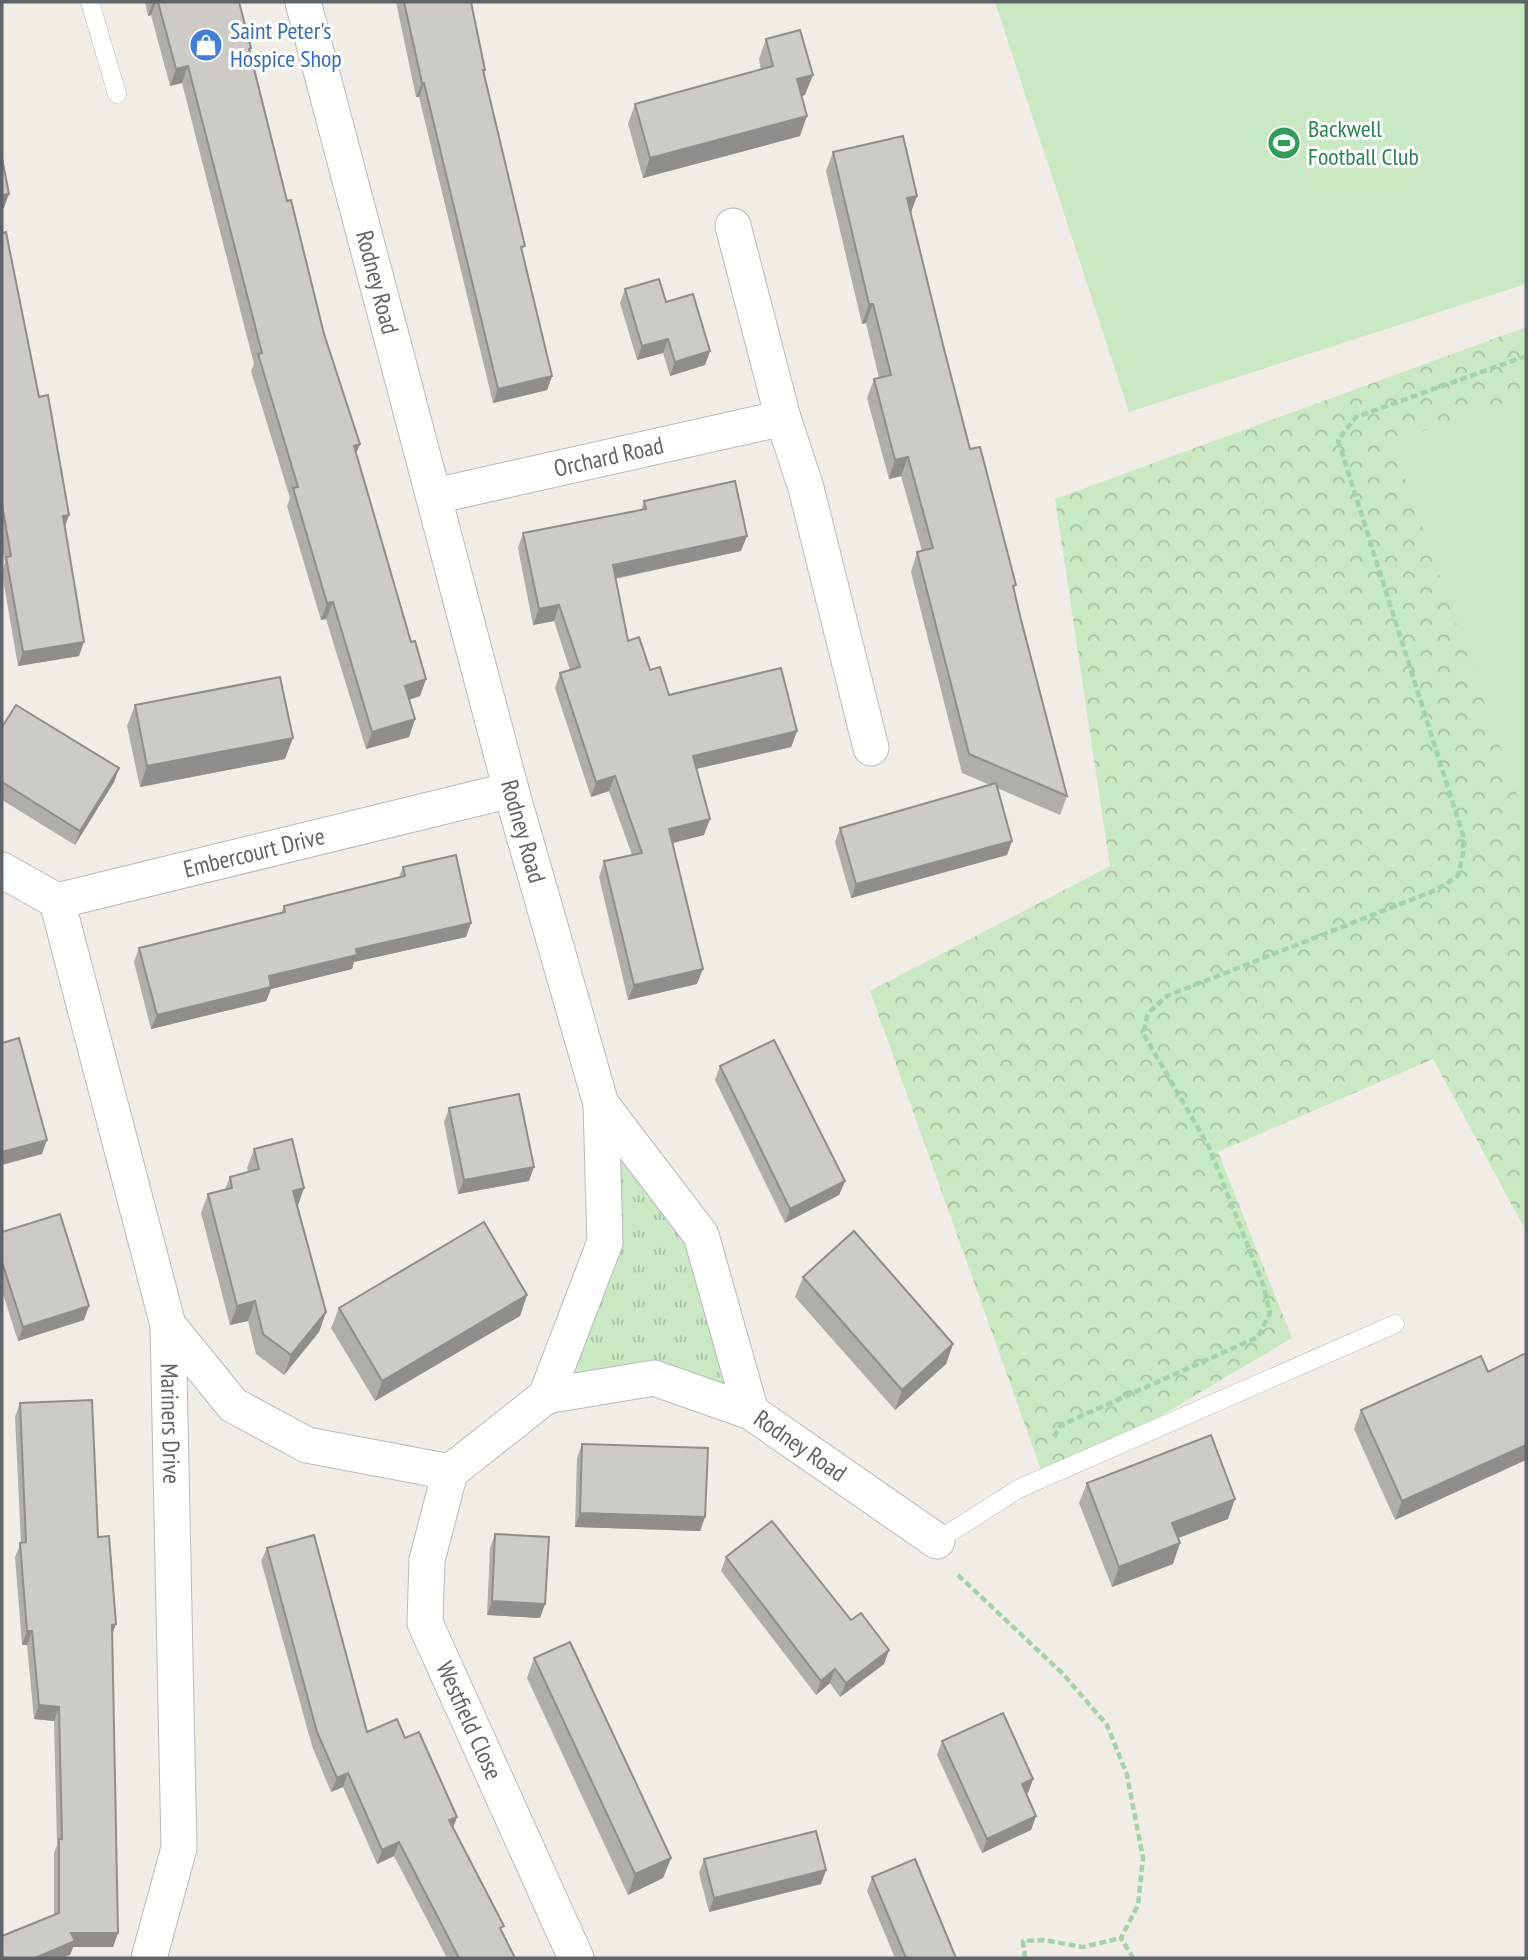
<svg xmlns="http://www.w3.org/2000/svg" width="1528" height="1960" viewBox="0 0 1528 1960" font-family="'PT Sans Narrow',sans-serif">
  <style>
    .grass { fill: url(#grass-tufts) }
    .park { fill: url(#park-crowns) }
    .pitch { fill: #c9e9c2 }
    .lines { fill: none; stroke-linecap: round; stroke-linejoin: round }
    .service-casing { stroke: #b7babd; stroke-width: 19 }
    .minor-casing { stroke: #b7babd; stroke-width: 37 }
    .path { stroke: #a1d4a6; stroke-width: 4.5; stroke-dasharray: 7 3.5; stroke-linecap: butt }
    .service { stroke: #fff; stroke-width: 18 }
    .minor { stroke: #fff; stroke-width: 35 }
    .wall { fill: #b1aea9 }
    .shaded-wall { fill: #908d8a }
    .building { fill: #cecac5; stroke: #908d8a; stroke-width: 2 }
    .labels { text-anchor: middle; stroke-width: 6; stroke-linejoin: round; paint-order: stroke }
    .shop-label { font-size: 24px; fill: #366cbe; stroke: #fff; text-anchor: start }
    .leisure-label { font-size: 24px; fill: #27864d; stroke: #fff; text-anchor: start }
    .street-label { font-size: 24px; fill: #5e6467; stroke: #fff }
  </style>
  <defs>
    <pattern id="grass-tufts" width="24" height="20" patternUnits="userSpaceOnUse" patternTransform="scale(1.75)"><rect width="24" height="20" fill="#c9e9c2"/><path d="M3 7l-1-3M5 7V3M7 7l1-3M15 17l-1-3M17 17v-4M19 17l1-3" fill="none" stroke="#a6c0a1"/></pattern>
    <pattern id="park-crowns" width="20" height="18" patternUnits="userSpaceOnUse" patternTransform="scale(1.75)"><rect width="20" height="18" fill="#c9e9c2"/><path d="M2 6a3 3 0 1 1 6 0M12 15a3 3 0 1 1 6 0" fill="none" stroke="#a6c0a1"/></pattern>
  </defs>
  <rect width="100%" height="100%" fill="#f1ede6"/>
  <path class="grass" d="M601 1105 700 1235 750 1411 654 1378 547 1395 606 1242Z"/>
  <path class="park" d="M1526 327V1231L1433 1059 1218 1152 1292 1338 1046 1484 870 991 1110 866 1055 499Z"/>
  <g class="pitch">
    <path d="M995 2H1526V284L1129 412Z"/>
    <path d="M1526 395V820L1392 442Z"/>
  </g>
  <g class="lines">
    <defs>
      <g id="service">
        <path d="M90 2 117 94"/>
        <path d="M937 1541 1018 1489 1395 1324"/>
      </g>
      <g id="minor">
        <path id="s1" d="M303 2 511 790 601 1104 701 1235 751 1412 937 1541"/>
        <path d="M733 226 783 418 806 488 871 748"/>
        <path id="s2" d="M435 496 783 418"/>
        <path id="s3" d="M2 870 57 901 511 790"/>
        <path id="s4" d="M57 901 168 1325 179 1848 149 1958"/>
        <path d="M168 1325 233 1405 307 1445 450 1472 546 1396 605 1242 601 1104"/>
        <path d="M546 1396 654 1378 751 1412"/>
        <path id="s5" d="M450 1472 427 1560 425 1623 576 1958"/>
      </g>
    </defs>
    <use href="#service" class="service-casing"/>
    <use href="#minor" class="minor-casing"/>
    <g class="path">
      <path d="M1054 1437 1061 1425 1258 1337 1270 1313 1264 1287 1209 1147 1143 1033 1148 1013 1167 996 1436 890 1458 876 1463 854V835L1338 440 1356 417 1526 356"/>
      <path d="M958 1575 1063 1674 1107 1725 1127 1775 1143 1858 1138 1905 1121 1938 1133 1958"/>
      <path d="M1025 1958 1023 1941 1043 1940 1083 1947 1121 1938"/>
    </g>
    <use href="#service" class="service"/>
    <use href="#minor" class="minor"/>
  </g>
  <g class="wall">
    <path d="M145 2H239L287 201 324 334 356 454 411 642 426 679 420 696 409 700 415 719 409 737 366 749 326 619 321 620 287 506 290 498 251 371 254 364 182 83 170 86 151 15 148 16Z"/>
    <path d="M396 2H471L485 70 484 74 523 253 552 376 547 390 493 403 419 97H416Z"/>
    <path d="M766 39 805 95 802 96 800 136 643 178 628 124 635 104 761 70 759 59Z"/>
    <path d="M833 152 917 196 911 212 944 349 970 449 1014 589 1067 796 1060 815 997 788 1012 841 1007 855 851 898 835 842 840 828 990 785 962 773 911 572 917 552 922 551 901 476 889 479 867 398 874 379 879 378 866 323 862 324 826 171Z"/>
    <path d="M2 233 39 397 69 515 64 527 79 656 18 666 2 573 5 562 2 547Z"/>
    <path d="M625 289 666 302 710 351 705 365 670 376 663 353 637 360 620 303Z"/>
    <path d="M644 501 741 551 615 579 628 641 669 695 797 731 791 747 696 769 704 835 673 843 697 984 628 1000 599 877 604 861 632 855 609 791 591 797 555 688 560 673 570 670 554 621 533 625 518 548 523 533 641 510Z"/>
    <path d="M135 705 285 759 140 787 127 726Z"/>
    <path d="M2 727 119 768 114 782 75 845 2 800Z"/>
    <path d="M403 867 466 937 354 962 352 969 271 989 266 1001 151 1029 134 962 139 948 281 913 284 906 399 877Z"/>
    <path d="M720 1066 845 1181 839 1195 785 1223 715 1080Z"/>
    <path d="M449 1108 529 1181 458 1194 444 1122Z"/>
    <path d="M254 1149 304 1188 298 1206 326 1312 319 1332 284 1375 256 1354 248 1321 230 1325 201 1213 208 1194 225 1189 230 1177 248 1172 247 1168Z"/>
    <path d="M2 1232 84 1320 18 1341 2 1291Z"/>
    <path d="M803 1277 953 1344 946 1364 895 1410 795 1297Z"/>
    <path d="M527 1295 520 1316 375 1401 331 1328 339 1308Z"/>
    <path d="M1481 1356 1395 1520 1354 1429 1361 1410Z"/>
    <path d="M20 1403 98 1537 112 1635 118 1933 113 1947H73L70 1955 54 1915V1853L57 1845 54 1721 34 1719 27 1645H22L15 1557 21 1543 15 1417Z"/>
    <path d="M582 1444 705 1517 700 1531 575 1527 577 1458Z"/>
    <path d="M1087 1483 1228 1519 1178 1538 1173 1564 1112 1587 1079 1503Z"/>
    <path d="M495 1534 545 1604 540 1618 487 1615 490 1548Z"/>
    <path d="M267 1548 367 1732 405 1738 457 1817 453 1827 515 1958H447L394 1856 377 1864 343 1787 331 1792 312 1746 261 1561Z"/>
    <path d="M726 1557 851 1620 889 1650 884 1664 840 1697 830 1683 816 1695 721 1571Z"/>
    <path d="M534 1658 671 1858 663 1878 628 1895 527 1678Z"/>
    <path d="M942 1741 1033 1779 1028 1793 1026 1794 1036 1816 1031 1830 982 1853 937 1755Z"/>
    <path d="M704 1859 826 1870 821 1884 709 1912 699 1873Z"/>
    <path d="M872 1877 956 1958H895L867 1891Z"/>
  </g>
  <g class="shaded-wall">
    <path d="M153 2H156L151 15 148 16Z"/>
    <path d="M188 66 182 83 170 86 176 69Z"/>
    <path d="M813 75 805 95 790 99 797 79Z"/>
    <path d="M422 83H424L419 97H416Z"/>
    <path d="M807 116 800 136 643 178 650 158Z"/>
    <path d="M9 194 4 208H2V195Z"/>
    <path d="M917 196 910 215 907 198Z"/>
    <path d="M869 304H873L866 323 862 324Z"/>
    <path d="M668 339 663 353 637 360 642 346Z"/>
    <path d="M710 351 705 365 670 376 675 362Z"/>
    <path d="M552 376 547 390 493 403 498 389Z"/>
    <path d="M360 444 353 462 354 446Z"/>
    <path d="M908 457 901 476 889 479 895 460Z"/>
    <path d="M69 515 64 529 63 516Z"/>
    <path d="M747 536 741 551 607 580 613 565Z"/>
    <path d="M333 602 326 619 321 620 327 603Z"/>
    <path d="M559 605 554 621 533 625 539 609Z"/>
    <path d="M84 642 79 656 18 666 23 652Z"/>
    <path d="M426 679 420 696 399 703 405 686Z"/>
    <path d="M415 719 409 737 366 749 372 732Z"/>
    <path d="M797 731 791 747 687 771 693 756Z"/>
    <path d="M293 738 285 759 140 787 147 766Z"/>
    <path d="M119 768 114 782 75 845 80 831Z"/>
    <path d="M615 776 609 791 591 797 596 782Z"/>
    <path d="M710 819 704 835 664 845 669 829Z"/>
    <path d="M1012 841 1007 855 851 898 856 884Z"/>
    <path d="M471 923 466 937 354 962 352 969 271 989 266 1001 151 1029 157 1015 269 976 356 949Z"/>
    <path d="M703 969 697 984 628 1000 634 985Z"/>
    <path d="M47 1140 42 1154 2 1165V1152Z"/>
    <path d="M534 1167 529 1181 458 1194 464 1180Z"/>
    <path d="M845 1181 839 1195 785 1223 790 1209Z"/>
    <path d="M304 1188 297 1207 293 1191Z"/>
    <path d="M527 1295 520 1316 375 1401 382 1381Z"/>
    <path d="M255 1301 248 1321 230 1325 237 1306Z"/>
    <path d="M89 1306 84 1320 18 1341 23 1327Z"/>
    <path d="M326 1312 319 1332 284 1375 291 1355Z"/>
    <path d="M953 1344 946 1364 895 1410 902 1390Z"/>
    <path d="M1526 1445V1460L1395 1520 1402 1501Z"/>
    <path d="M1235 1499 1228 1519 1165 1543 1172 1523Z"/>
    <path d="M580 1513 705 1517 700 1531 575 1527Z"/>
    <path d="M1180 1543 1173 1564 1112 1587 1119 1567Z"/>
    <path d="M492 1601 545 1604 540 1618 487 1615Z"/>
    <path d="M116 1624 111 1638 112 1625Z"/>
    <path d="M27 1631H32L27 1645H22Z"/>
    <path d="M889 1650 884 1664 840 1697 846 1683Z"/>
    <path d="M835 1669 830 1683 816 1695 821 1681Z"/>
    <path d="M39 1705 59 1707 54 1721 34 1719Z"/>
    <path d="M348 1773 343 1787 331 1792 337 1778Z"/>
    <path d="M1033 1779 1028 1793 1017 1798 1022 1784Z"/>
    <path d="M1036 1816 1031 1830 982 1853 987 1839Z"/>
    <path d="M457 1817 452 1831 449 1820Z"/>
    <path d="M399 1842 394 1856 377 1864 382 1850Z"/>
    <path d="M671 1858 663 1878 628 1895 635 1874Z"/>
    <path d="M826 1870 821 1884 709 1912 714 1898Z"/>
    <path d="M71 1933H118L113 1947H73L70 1955 62 1958H35Z"/>
  </g>
  <g class="building">
    <path d="M158 2H239L251 48 249 49 287 201 291 200 324 334 360 444 354 446 411 642 415 641 426 679 405 686 415 719 372 732 333 602 327 603 293 488 298 487 258 354 262 353 188 66 176 69Z"/>
    <path d="M404 2H471L485 70H483L525 246 521 247 552 376 498 389 424 83H422Z"/>
    <path d="M800 30 813 75 797 79 807 116 650 158 635 104 773 66 766 39Z"/>
    <path d="M903 136 917 196 907 198 944 349 970 449 980 447 1016 585 1013 586 1020 616 1067 796 969 754 917 552 933 548 908 457 895 460 874 379 891 375 873 304H869L833 152Z"/>
    <path d="M2 158 9 194 2 195Z"/>
    <path d="M6 232 39 397 48 395 69 515 63 516 84 642 23 652 6 557 11 556 2 505V233Z"/>
    <path d="M659 279 666 302 693 294 710 351 675 362 668 339 642 346 625 289Z"/>
    <path d="M735 481 747 536 613 565 628 641 639 637 650 670 660 667 669 695 781 668 797 731 693 756 710 819 669 829 703 969 634 985 604 861 642 853 615 776 596 782 560 673 580 667 559 605 539 609 523 533 646 509 644 501Z"/>
    <path d="M280 677 293 738 147 766 135 705Z"/>
    <path d="M16 705 119 768 80 831 2 782V727Z"/>
    <path d="M996 783 1012 841 856 884 840 828Z"/>
    <path d="M456 855 471 923 356 949 357 955 269 976 271 987 157 1015 139 948 285 912 284 906 405 876 403 867Z"/>
    <path d="M19 1038 47 1140 2 1152V1043Z"/>
    <path d="M774 1040 845 1181 790 1209 720 1066Z"/>
    <path d="M519 1094 534 1167 464 1180 449 1108Z"/>
    <path d="M292 1139 304 1188 293 1191 326 1312 291 1355 263 1334 255 1301 237 1306 208 1194 232 1188 230 1177 259 1169 254 1149Z"/>
    <path d="M60 1214 89 1306 23 1327 2 1262V1232Z"/>
    <path d="M484 1222 527 1295 382 1381 339 1308Z"/>
    <path d="M854 1231 953 1344 902 1390 803 1277Z"/>
    <path d="M1526 1353V1445L1402 1501 1361 1410 1481 1356 1488 1372Z"/>
    <path d="M92 1400 98 1537 109 1536 116 1624 112 1625 118 1933H71L75 1941 35 1958H2V1936L59 1913V1839H62L59 1707 39 1705 32 1631H27L20 1543 26 1542 20 1403Z"/>
    <path d="M1211 1435 1235 1499 1172 1523 1180 1543 1119 1567 1087 1483Z"/>
    <path d="M582 1444 708 1448 705 1517 580 1513Z"/>
    <path d="M772 1521 851 1620 861 1613 889 1650 846 1683 835 1669 821 1681 726 1557Z"/>
    <path d="M495 1534 549 1537 545 1604 492 1601Z"/>
    <path d="M314 1535 367 1732 397 1719 405 1738 419 1732 457 1817 449 1820 504 1926 500 1928 515 1958H459L399 1842 382 1850 348 1773 337 1778 317 1732 267 1548Z"/>
    <path d="M570 1642 671 1858 635 1874 534 1658Z"/>
    <path d="M1003 1713 1033 1779 1022 1784 1036 1816 987 1839 942 1741Z"/>
    <path d="M816 1831 826 1870 714 1898 704 1859Z"/>
    <path d="M915 1859 956 1958H906L872 1877Z"/>
  </g>
  <defs>
    <symbol id="shop-disc" viewBox="-11 -11 22 22"><circle r="9.5" fill="#3f7fe0" stroke="#fff"/><path d="M-5-2.5h2.3a2.7 3.5 0 0 1 5.4 0H5L5.5 6h-11ZM-1.5-2.5h3a1.5 2.3 0 0 0-3 0Z" fill="#fff"/></symbol>
    <symbol id="stadium-disc" viewBox="-11 -11 22 22"><circle r="9.5" fill="#2e9e5b" stroke="#fff"/><path d="M0-5a6.5 5 0 1 0 0 10a6.5 5 0 1 0 0-10ZM-3.5-1.8h7v3.6h-7Z" fill="#fff"/></symbol>
  </defs>
  <g fill-rule="evenodd">
    <use href="#shop-disc" x="187" y="26" width="38" height="38"/>
    <use href="#stadium-disc" x="1265" y="124" width="38" height="38"/>
  </g>
  <g class="labels">
    <g class="shop-label">
      <text x="230" y="39">Saint Peter's<tspan x="230" dy="28">Hospice Shop</tspan></text>
    </g>
    <g class="leisure-label">
      <text x="1308" y="137">Backwell<tspan x="1308" dy="28">Football Club</tspan></text>
    </g>
    <g class="street-label">
      <text dy="8" stroke="none"><textPath href="#s1" startOffset="290">Rodney Road</textPath></text>
      <text dy="8" stroke="none"><textPath href="#s2" startOffset="178">Orchard Road</textPath></text>
      <text dy="8" stroke="none"><textPath href="#s1" startOffset="858">Rodney Road</textPath></text>
      <text dy="8" stroke="none"><textPath href="#s3" startOffset="266">Embercourt Drive</textPath></text>
      <text dy="8" stroke="none"><textPath href="#s4" startOffset="537">Mariners Drive</textPath></text>
      <text dy="8" stroke="none"><textPath href="#s1" startOffset="1550">Rodney Road</textPath></text>
      <text dy="8" stroke="none"><textPath href="#s5" startOffset="261">Westfield Close</textPath></text>
    </g>
  </g>
  <rect width="1528" height="1960" fill="none" stroke="#5e6467" stroke-width="7"/>
</svg>
